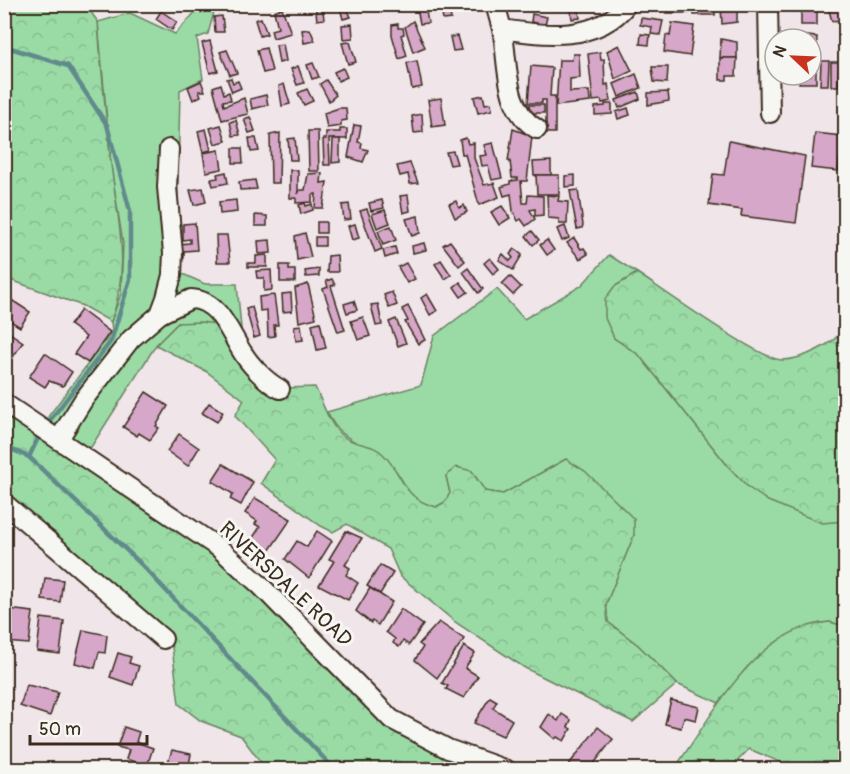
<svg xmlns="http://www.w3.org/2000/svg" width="850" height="774" viewBox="0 0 850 774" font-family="Pangolin,sans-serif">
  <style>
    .green { fill: #9adba5; stroke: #6a8262; stroke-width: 1.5 }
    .forest { fill: url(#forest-crowns); stroke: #6a8262; stroke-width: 1.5 }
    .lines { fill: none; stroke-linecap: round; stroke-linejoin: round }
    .stream { stroke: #608a8b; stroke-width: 4.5 }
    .building { fill: #d6a7c8; stroke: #3b2a1e; stroke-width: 1.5 }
    .minor-casing { stroke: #3b2a1e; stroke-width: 22 }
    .minor { stroke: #f6f6f2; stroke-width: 18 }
    .labels { text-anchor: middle; stroke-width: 6; stroke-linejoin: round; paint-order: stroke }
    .street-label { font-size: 21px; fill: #3b2a1e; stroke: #f6f6f2 }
  </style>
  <defs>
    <pattern id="forest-crowns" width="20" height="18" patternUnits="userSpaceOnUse" patternTransform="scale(1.5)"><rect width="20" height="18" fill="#9adba5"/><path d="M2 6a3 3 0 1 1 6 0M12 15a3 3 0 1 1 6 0" fill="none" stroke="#86bc8e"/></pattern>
  </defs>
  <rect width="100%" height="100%" fill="#f0e6ea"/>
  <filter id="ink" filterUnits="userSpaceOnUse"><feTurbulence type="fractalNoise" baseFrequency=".0167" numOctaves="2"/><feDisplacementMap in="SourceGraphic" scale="12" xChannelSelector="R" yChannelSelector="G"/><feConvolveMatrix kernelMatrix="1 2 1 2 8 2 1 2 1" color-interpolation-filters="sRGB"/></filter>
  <g filter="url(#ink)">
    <g class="green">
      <path d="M202 5H216L208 34 197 38 203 79 180 90 176 271 205 284H237L243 350 178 323 156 345 86 455 41 426 112 332 111 322 121 293 123 244 111 166 98 22 130 13 175 34Z"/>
      <path d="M609 255 637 273 614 287V338L639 355 728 466 749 488 845 521V626L829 622 748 666 719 703 677 684 638 645 608 622 606 604 634 535 566 459 503 494 484 491 472 472 446 476 450 493 445 502 436 507C401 498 410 484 390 464 364 440 343 446 327 412L421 385 434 336 497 289 524 319 581 286Z"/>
    </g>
    <g class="forest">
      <path d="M4 5H86L98 22C101 69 106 117 111 164 118 224 131 262 111 322L83 306 5 278Z"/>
      <path d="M637 273C660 288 762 361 782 360 802 360 834 344 845 328V521L822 523 768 501 749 488 728 466 639 355 614 338 605 318V299L614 287Z"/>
      <path d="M200 322 217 324 284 388 315 387C323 403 330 428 345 438 356 445 374 444 383 454 405 476 401 498 436 507L445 502 450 493 446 476 456 467 472 471 485 491 503 494 566 459 585 471 634 519V535L606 604 608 622 638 645 677 684 633 722 525 668 455 622 400 576 388 549 347 524 333 532 321 526 261 483 275 460 235 416 244 400 207 372 156 345 178 323Z"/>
      <path d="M4 403 223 547 382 708 508 769H266L241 736 201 721 179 704 172 647 5 503Z"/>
      <path d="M829 622 845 626V765L824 764 820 769H796L749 749 730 769H674C714 715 753 629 829 622Z"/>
    </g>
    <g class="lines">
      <g class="stream">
        <path d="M4 46 68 66 107 125 130 211V279L111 341 48 423"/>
        <path d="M4 446 29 457 141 564 335 770"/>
        <path d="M29 457 38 438"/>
      </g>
    </g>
    <g class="building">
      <path d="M315 4H322L324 19 317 20Z"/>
      <path d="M339 4H345L351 17 343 19Z"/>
      <path d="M438 4 449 6 451 19 443 20 441 8H438Z"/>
      <path d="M578 4 580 18 572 19 570 5Z"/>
      <path d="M662 4H688V13H666L667 7H662Z"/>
      <path d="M425 5 428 23 420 24 417 7Z"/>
      <path d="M721 5H737V22L722 24Z"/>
      <rect x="694" y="6" width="21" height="9"/>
      <rect x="801" y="6" width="16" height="19"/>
      <path d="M828 7H840L841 20 832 21Z"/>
      <path d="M282 8 291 33 273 38 271 30 278 28 274 11Z"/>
      <path d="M161 11 177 22 172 30 156 19Z"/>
      <path d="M532 14 547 17 545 25 531 22Z"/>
      <path d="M222 16 224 32H215L214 17Z"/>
      <path d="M261 18 267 34 260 36 255 20Z"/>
      <path d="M641 18 663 21 660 35 651 34 652 27 640 25Z"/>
      <path d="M413 21 425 47 413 52 405 27Z"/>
      <path d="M672 23 694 26 690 56 664 52 666 35 670 36Z"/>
      <path d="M352 24 353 38 343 39 342 25Z"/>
      <path d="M398 24V28H403L404 34 401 35 407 56 399 59 392 35V25Z"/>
      <path d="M310 29 315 41 304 43 302 30Z"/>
      <path d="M641 34 650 35 649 45 640 44Z"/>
      <path d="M785 34 817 37 816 60H811V39H785Z"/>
      <path d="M457 36 461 50 453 51 450 37Z"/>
      <path d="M721 39 737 42V58H720Z"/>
      <path d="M210 41 218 71 210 73 202 43Z"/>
      <path d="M350 42 356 62 348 64 342 43Z"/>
      <path d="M283 44 286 61 279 63 276 45Z"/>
      <path d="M619 45 632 71 615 79 607 51Z"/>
      <path d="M266 48 272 71 263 73 257 50Z"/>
      <path d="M227 50 237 73 230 75 220 52Z"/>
      <path d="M600 52 601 60 604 59 605 85 608 84 611 101 602 103 601 100 593 101 588 54Z"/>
      <path d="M573 54H579L580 78 570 79V92L589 91 590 102 556 106 559 60H572Z"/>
      <path d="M720 58H737L736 76H727V80H720Z"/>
      <path d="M811 60H816V83H799L800 75H811Z"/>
      <path d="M417 61 422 87 412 89 407 63Z"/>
      <path d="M821 61H829L828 85H820Z"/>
      <path d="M831 62H839L838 86H831Z"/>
      <path d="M313 63 319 77 312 79 307 65Z"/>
      <path d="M298 66 304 83 297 85 291 69Z"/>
      <path d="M531 66 552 68 550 96H555V133H546V100H542V103H528Z"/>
      <path d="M652 67H668L667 83 654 82Z"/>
      <path d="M343 68 347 77 338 81 334 72Z"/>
      <path d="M636 74 641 88 619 97 614 84Z"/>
      <path d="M231 78 233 83 238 81 241 88 232 92 227 79Z"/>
      <path d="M326 80 336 95 329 101 320 84Z"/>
      <path d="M201 81 205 91H199L201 96 193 100 188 87Z"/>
      <path d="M221 84 224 94 229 92 231 100 223 101 224 106 244 98 248 114 222 120 213 87Z"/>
      <path d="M284 84 290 104 282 106 279 86Z"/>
      <path d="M307 89 313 101 304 105 298 93Z"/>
      <path d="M638 92 640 99 619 108 616 100Z"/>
      <path d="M668 92 669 101 648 105V93Z"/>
      <path d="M266 95 268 105 252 109 250 99Z"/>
      <path d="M483 95 485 104 491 103 492 110 478 113 474 97Z"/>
      <path d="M441 98 445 125 432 127 428 100Z"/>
      <path d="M605 104H612V114L595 115V107L605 106Z"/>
      <rect x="529" y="105" width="15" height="8"/>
      <path d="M339 108H346L347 120 341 121V126L327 128 324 113Z"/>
      <path d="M628 108 630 115 618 119 616 112Z"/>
      <path d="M422 114 423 132 414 133 412 116Z"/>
      <path d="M250 117 255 131 249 133 244 119Z"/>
      <path d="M236 120 240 135 233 136 230 122Z"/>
      <path d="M221 125 226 141 215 144 210 128Z"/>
      <path d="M354 125 361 126 358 142 362 143 361 148 368 150 363 162 348 157Z"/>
      <path d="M206 129 211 150 203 152 198 131Z"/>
      <path d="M340 129H347V139H329L330 165H324L323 139H326V132H340Z"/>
      <path d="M513 129 532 136 527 181H521L523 203H527L528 195 543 196V215L535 216V209L530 210 535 219 526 226 521 219 518 221 513 211 511 194 504 196 501 187 510 184V181L518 180V178H512L510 161H508Z"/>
      <path d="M308 131H318L319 171H309Z"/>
      <path d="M280 133 279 183H271L270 135Z"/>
      <path d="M815 133 842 136 838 171 811 168Z"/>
      <path d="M249 138H256L259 151 251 152Z"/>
      <path d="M295 138 297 160H290L288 139Z"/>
      <path d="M466 138 468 144 474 143V158L484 185 494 183 499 197 479 205 465 154H462L460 140Z"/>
      <path d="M333 139H340V162L332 163Z"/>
      <path d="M729 141 805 156 796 223 741 216 742 210 709 205 713 174 724 175Z"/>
      <path d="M493 143 502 178 492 180 488 165 482 166 480 156 487 155 484 145Z"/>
      <path d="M233 148H242L243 163H233Z"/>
      <path d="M219 150 222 169 206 172 203 153Z"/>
      <path d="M453 151 457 164 450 165 446 152Z"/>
      <path d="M551 161V175H534L533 162Z"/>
      <path d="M410 163 418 183 410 184 408 174 400 176 397 166Z"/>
      <path d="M290 170H298V194L300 190H305L308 174 322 173 321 183 327 182 323 208H315L316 194 312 195V202L296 203V198H290Z"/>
      <path d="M226 172 228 183 213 186 211 179 218 178 217 174Z"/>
      <path d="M536 175H559V194H537Z"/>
      <path d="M575 175V186L565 187V176Z"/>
      <path d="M255 180 257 189 240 190 239 182Z"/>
      <path d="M203 188 206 202 194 205 190 190Z"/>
      <path d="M578 190 583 225 582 228 577 229 570 191Z"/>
      <path d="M408 195 410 211 403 213 400 196Z"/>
      <path d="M547 195 559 196 558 201 568 202 567 224H559V219L548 218Z"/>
      <path d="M236 200 237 212 220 214 219 202Z"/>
      <path d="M382 200 384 208 371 211 369 203Z"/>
      <path d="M456 201 459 208 464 205 467 212 455 218 449 204Z"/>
      <path d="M305 203 306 206 312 204 313 210 301 214 299 205Z"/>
      <path d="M349 204 351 219 344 220 342 205Z"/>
      <path d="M502 206 510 218 499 225 491 212Z"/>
      <path d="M367 209 382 249 375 252 360 211Z"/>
      <path d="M385 210 390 223 377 228 372 214Z"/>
      <path d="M255 215 267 216V226H255Z"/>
      <path d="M418 216 420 233 412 236 406 219Z"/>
      <rect x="317" y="222" width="9" height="11"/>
      <path d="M195 223 197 250 184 251V258H176L177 244 190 243V239L183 240V224Z"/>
      <path d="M355 224 359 238 352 240 348 226Z"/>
      <path d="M391 226 396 240 383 245 378 231Z"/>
      <path d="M565 226 569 238 562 241 557 229Z"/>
      <path d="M532 231 539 240 533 245 526 236Z"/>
      <path d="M305 233 311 257 297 260 295 236Z"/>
      <path d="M216 235H227L230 262H217Z"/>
      <rect x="315" y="237" width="10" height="9"/>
      <path d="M574 238 581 249 584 248 588 254 580 259 567 243Z"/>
      <path d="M270 240 271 253 259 254 258 241Z"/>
      <path d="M547 240 554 250 547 255 540 245Z"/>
      <path d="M450 241 465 261 459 266 443 245Z"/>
      <path d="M424 243 426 250 413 253 412 246Z"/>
      <path d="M395 247 397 254 385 258 383 250Z"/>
      <path d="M515 249 522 255 513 270 499 260 503 254 510 261 513 258 510 254Z"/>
      <path d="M267 255V267H248V263H256V256Z"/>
      <path d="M337 255 338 272H327L328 256Z"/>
      <path d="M490 258 499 269 493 274 484 263Z"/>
      <path d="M441 260 451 275 445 279 435 264Z"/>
      <path d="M406 263 415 279 407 283 398 267Z"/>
      <path d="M280 265H289V270H295V282H280Z"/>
      <path d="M468 268 483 289 478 293 463 272Z"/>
      <path d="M319 269V276L306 277 305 271Z"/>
      <path d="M271 270 272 290 264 291V278H257L256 271Z"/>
      <path d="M510 276 521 287 513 295 502 284Z"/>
      <path d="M332 279 335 285 331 286 345 330 338 332 323 289 328 287 326 281Z"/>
      <path d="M460 282 468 292 461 297 454 287Z"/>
      <path d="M308 284 316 318 299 322 295 288Z"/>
      <path d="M392 292 397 305 389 308 384 295Z"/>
      <path d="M291 293 292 311 283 312 282 294Z"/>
      <path d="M427 294 437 311 430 315 421 298Z"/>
      <path d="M274 295 278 325H274L275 336 268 337 267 310 260 311 259 297Z"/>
      <path d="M10 299 30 312 20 327 4 317V308Z"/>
      <path d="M354 301 357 310 347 313 344 304Z"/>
      <path d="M378 304 382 325 376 326 371 305Z"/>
      <path d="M408 306 425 340 418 344 405 322 408 321 402 309Z"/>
      <path d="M252 307 260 336 254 338 246 309Z"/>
      <path d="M81 310 110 332 88 363 74 354 86 337 70 325Z"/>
      <path d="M363 317 370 336 358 340 351 321Z"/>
      <path d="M396 319 406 343 398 346 389 322Z"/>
      <path d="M320 322 326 348 317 350 312 324Z"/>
      <path d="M301 325 303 340 296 341 294 326Z"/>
      <path d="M4 329 23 342 11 360 4 357Z"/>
      <path d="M45 353 72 372 63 386 49 381 45 387 29 377Z"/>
      <path d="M146 392 168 406 156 426 159 428 150 440 139 433 137 436 123 427Z"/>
      <path d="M209 403 223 412 217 422 202 413Z"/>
      <path d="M179 434 199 448 188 466 167 451Z"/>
      <path d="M223 464 253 482 241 505 230 499 233 494 212 481Z"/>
      <path d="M255 498 291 519 269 551 252 539 260 527 255 524 257 521 245 513Z"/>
      <path d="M317 531 332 541 309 578 285 559 297 541 307 547Z"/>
      <path d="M346 531 362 538 345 565 350 568 346 575 358 583 348 600 319 585 334 561 329 559Z"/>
      <path d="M380 565 393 573 380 594 367 586Z"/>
      <path d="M45 578 63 580 60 602 42 600Z"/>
      <path d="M370 588 392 602 378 625 372 621 371 623 356 611Z"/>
      <path d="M8 609 33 612 29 644 4 642Z"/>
      <path d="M401 609 423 625 409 645 403 641 399 647 393 643 395 639 386 632Z"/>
      <path d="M41 618 64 621 60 654 37 651Z"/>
      <path d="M439 622 464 639 437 678 415 660 423 647 419 644Z"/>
      <path d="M83 630 107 635 105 653 99 652 95 668 75 663Z"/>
      <path d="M464 646 475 653 465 668 478 676 464 698 446 689 448 686 442 683Z"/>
      <path d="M118 653 131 657 129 663 139 666 133 685 110 677Z"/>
      <path d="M27 685 58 692 50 716 20 706Z"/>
      <path d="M490 697 497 701 493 708 512 720 503 736 474 723Z"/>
      <path d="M671 700 699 707 696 720 684 717 681 728 665 724Z"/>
      <path d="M549 714 558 721 562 714 571 720 568 727 571 729 564 741 557 737 555 739 541 727Z"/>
      <path d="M124 727 139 732 136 742 153 748 147 766 126 759 129 750 117 747Z"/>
      <path d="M598 727 613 739 589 770H570L567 767Z"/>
      <path d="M172 750 191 754 188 770 166 769Z"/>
    </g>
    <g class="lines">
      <defs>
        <g id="minor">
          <path d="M495 4 502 29C544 36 598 42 627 4"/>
          <path d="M768 4 770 113"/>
          <path d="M502 29C509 63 503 109 537 129"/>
          <path d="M160 314 191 299C218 300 229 331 241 350 249 364 266 382 280 389"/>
          <path d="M4 403 219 548 260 585 391 719 448 749 507 770"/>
          <path d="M59 439 84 399 131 339 160 314 166 298 172 275 173 253 167 187 169 149"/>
          <path d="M4 503 163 639"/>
        </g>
      </defs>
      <use href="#minor" class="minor-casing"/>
      <use href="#minor" class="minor"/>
    </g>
  </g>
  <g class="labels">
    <g class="street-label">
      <text transform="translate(286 584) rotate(43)" y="7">RIVERSDALE ROAD</text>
    </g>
  </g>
  <rect width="850" height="774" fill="none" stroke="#f6f6f2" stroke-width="24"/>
  <rect x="12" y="12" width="826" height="750" fill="none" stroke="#3b2a1e" stroke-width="2" filter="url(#ink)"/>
  <g transform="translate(793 57) rotate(293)"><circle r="28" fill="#f6f6f2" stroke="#aba49d" stroke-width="1.5"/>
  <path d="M0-4.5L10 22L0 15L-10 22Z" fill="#c8321e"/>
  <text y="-9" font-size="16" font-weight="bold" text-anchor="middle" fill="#3b2a1e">N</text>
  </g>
  <path d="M30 735v9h117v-9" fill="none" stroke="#3b2a1e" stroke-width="3"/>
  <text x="39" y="735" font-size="18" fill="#3b2a1e" stroke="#f6f6f2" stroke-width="4.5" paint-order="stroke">50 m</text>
</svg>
